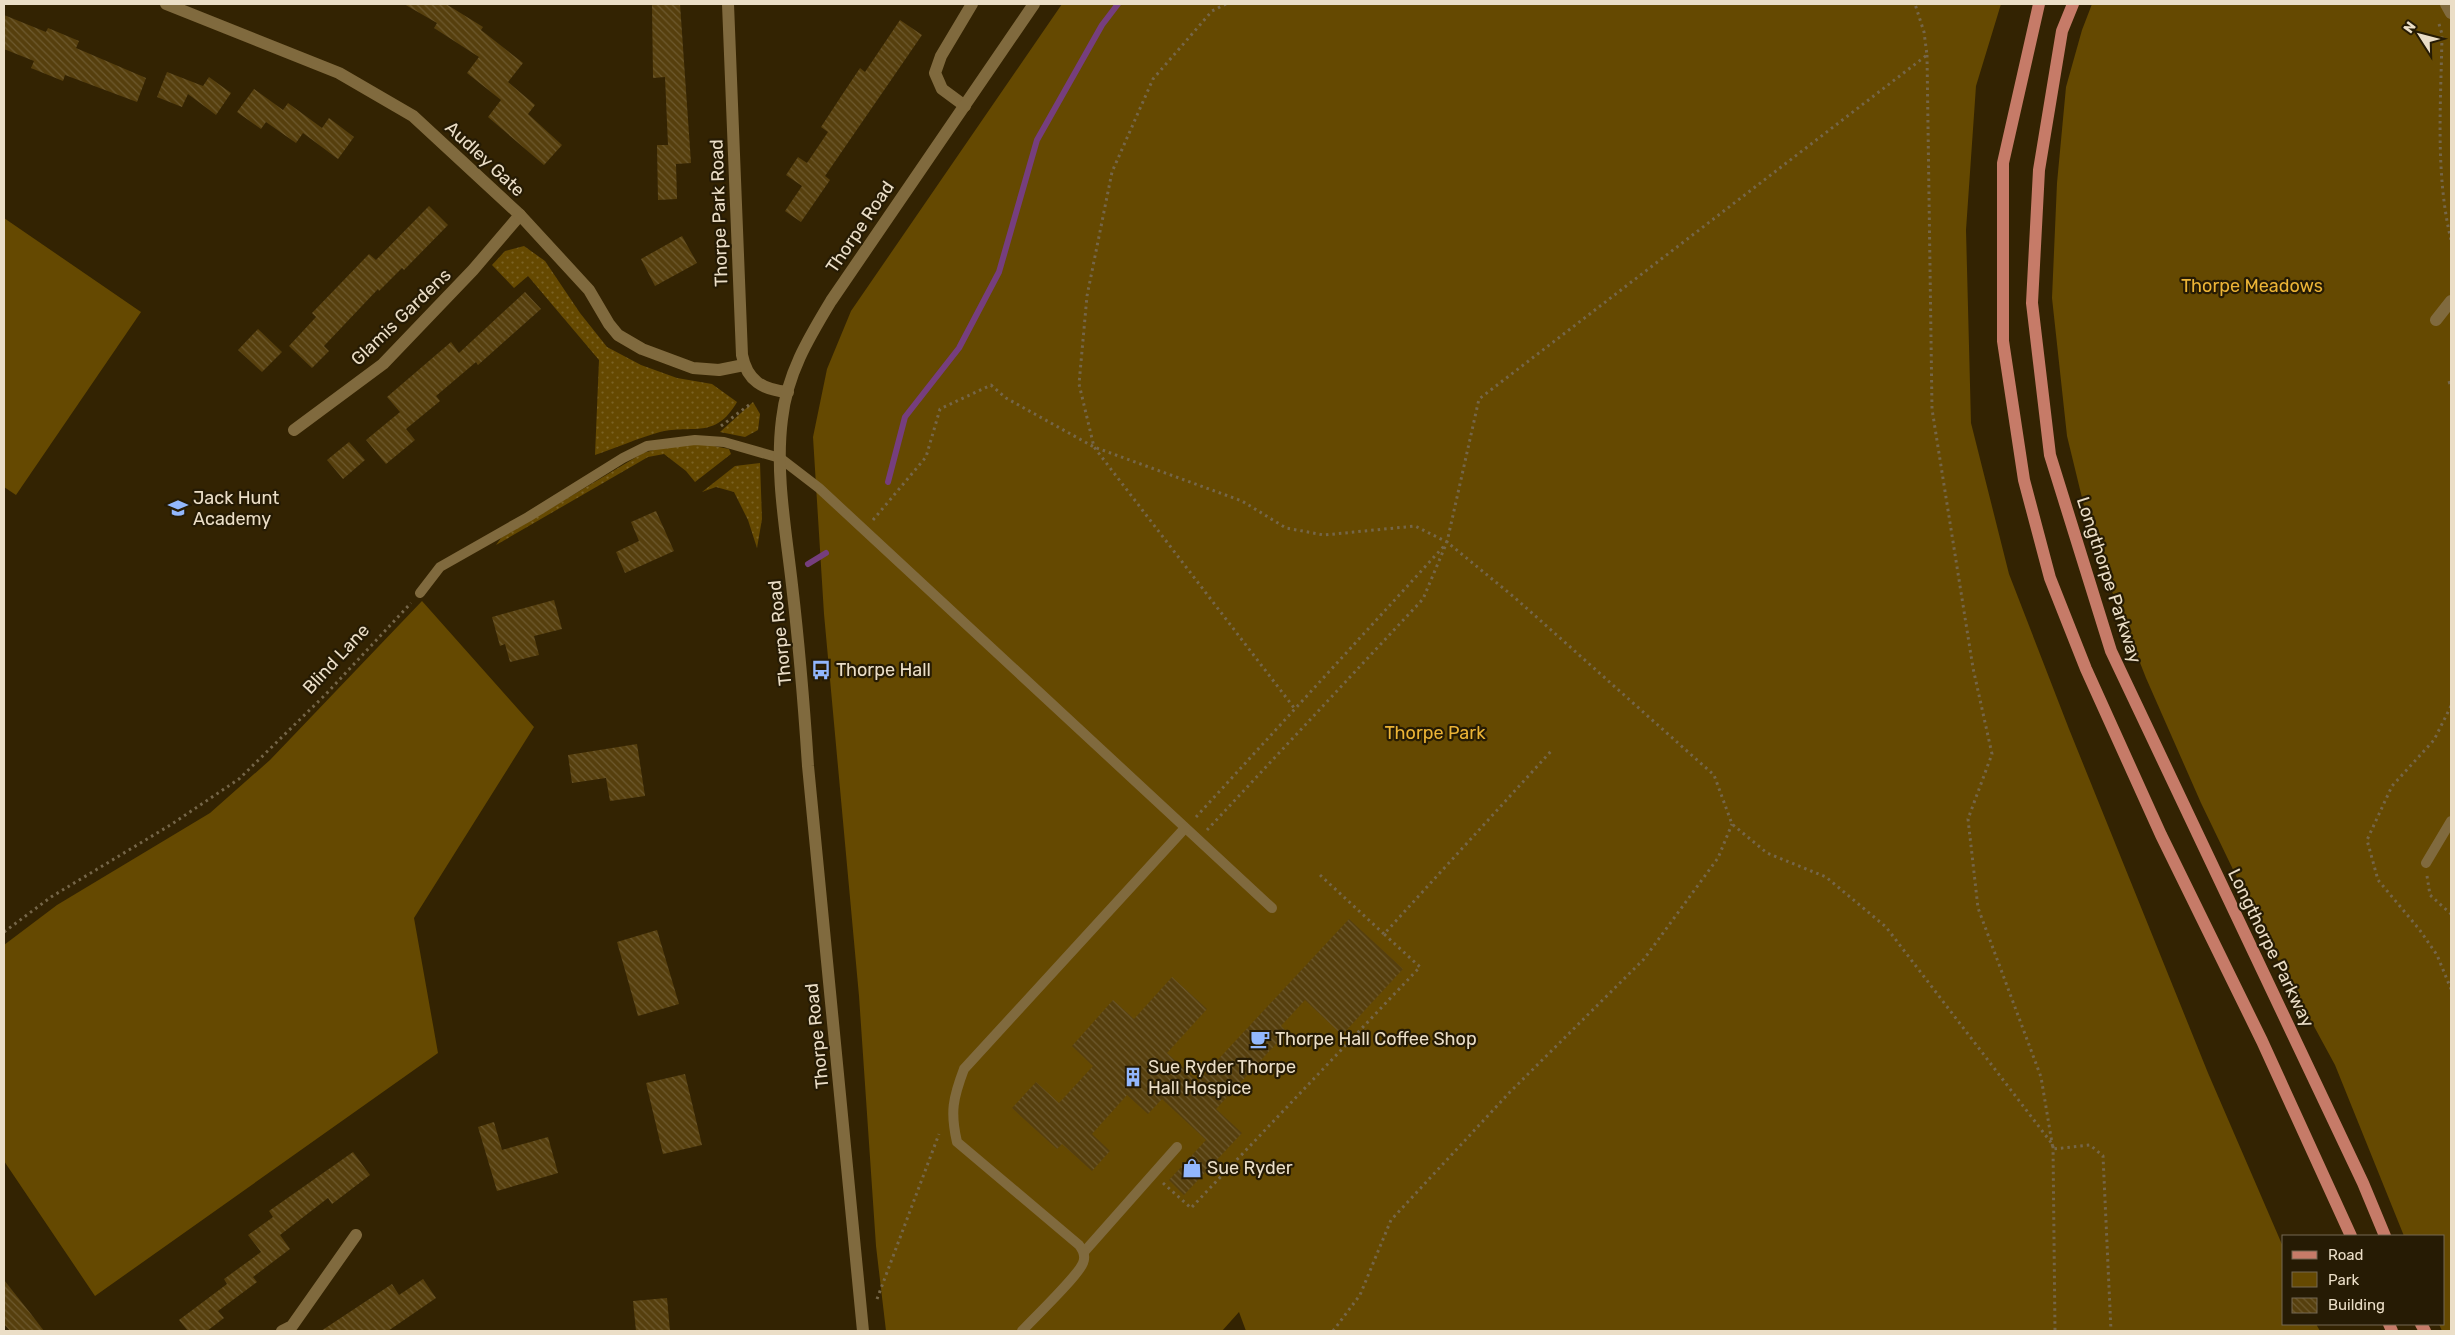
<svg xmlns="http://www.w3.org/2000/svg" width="2455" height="1335" viewBox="0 0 2455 1335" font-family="Rubik,sans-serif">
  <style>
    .grass { fill: url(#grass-dots) }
    .park { fill: #654901 }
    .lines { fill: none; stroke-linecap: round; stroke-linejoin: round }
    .stream { stroke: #763e7e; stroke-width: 6 }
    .building { fill: url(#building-back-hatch) }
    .path { stroke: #756649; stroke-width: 3; stroke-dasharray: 2.5 4; stroke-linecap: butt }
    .lane { stroke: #806a3e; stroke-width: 10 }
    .street { stroke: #806a3e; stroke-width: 12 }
    .secondary { stroke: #806a3e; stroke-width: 12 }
    .primary { stroke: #c67b68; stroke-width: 12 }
    .labels { text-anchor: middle; stroke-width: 4.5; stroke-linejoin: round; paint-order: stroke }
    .street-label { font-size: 18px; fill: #ebdec7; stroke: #261b04 }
    .park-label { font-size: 18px; fill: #ecb436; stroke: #261b04 }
    .poi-label { font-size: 18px; fill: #ebdec7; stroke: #261b04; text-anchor: start }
  </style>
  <defs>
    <pattern id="grass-dots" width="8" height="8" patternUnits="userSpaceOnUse" patternTransform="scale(1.25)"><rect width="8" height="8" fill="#654901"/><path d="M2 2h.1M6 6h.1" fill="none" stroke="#7b6325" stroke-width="1.8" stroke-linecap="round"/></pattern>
    <pattern id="building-back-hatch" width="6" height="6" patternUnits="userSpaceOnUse" patternTransform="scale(1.25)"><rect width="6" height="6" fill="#563f0d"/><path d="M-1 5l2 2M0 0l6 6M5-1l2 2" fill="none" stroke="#6e5a2f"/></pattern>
  </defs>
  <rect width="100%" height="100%" fill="#332302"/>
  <g class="grass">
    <path d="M524 246 545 261 580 313 607 347 641 365 677 378 712 384 737 402C715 440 693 424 660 432 638 438 616 448 595 455L599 360 528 276 514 288 492 265 505 251Z"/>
    <path d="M753 402 760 414 758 430 745 437 720 432Z"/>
    <path d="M704 444 729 449 731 454 695 482 686 471 664 454 648 457 496 545 501 538 643 453 672 445Z"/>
    <path d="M760 463 762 519 757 548 748 520 734 492 716 487 702 492 735 466Z"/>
  </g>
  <g class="park">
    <path d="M1062 4H2001L1976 86 1966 230 1971 423 2009 574 2069 729 2208 1073 2284 1249V1324H2316L2320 1331H1246L1239 1312 1222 1331H886L876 1246 859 996 824 614 813 437 827 369 851 311Z"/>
    <path d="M2092 4H2451V1331H2442L2439 1324H2444V1236H2404L2335 1065 2265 936 2201 803 2146 678 2093 543 2067 436 2052 298 2057 183 2066 87 2082 30Z"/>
    <path d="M4 218 141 312 16 495 4 487Z"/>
    <path d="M422 601 534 727 414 918 438 1053 95 1296 4 1161V945L57 905 210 813 270 760Z"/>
  </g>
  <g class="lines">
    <g class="stream">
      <path d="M888 482 905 417 959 348 999 272 1037 140 1102 25 1118 4"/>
      <path d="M808 564 826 553"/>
    </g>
  </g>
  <g class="building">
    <path d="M404 4H446L483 27 481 30 523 63 508 82 535 105 528 114 562 145 544 165 488 117 501 100 467 73 479 57 434 28 437 23Z"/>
    <path d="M652 4H680L691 163 676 164 677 199 658 200 657 145H668L665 77 653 78Z"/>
    <path d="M4 15 46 32 48 28 79 41 76 48 146 78 137 102 65 75 63 81 31 68 34 61 4 49Z"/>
    <path d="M900 20 922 35 825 176 830 180 801 222 785 211 802 186 786 175 798 157 807 163 828 132 821 127 842 95 860 68 865 72Z"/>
    <path d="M167 72 203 86 209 77 231 93 216 115 188 94 182 107 157 97Z"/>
    <path d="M254 89 283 110 288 103 322 128 329 118 354 137 338 159 303 133 296 143 266 122 261 129 237 112Z"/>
    <path d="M429 206 448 225 404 270 402 268 379 291 378 289 324 346 329 351 312 368 289 346 316 317 312 313 369 254 376 260Z"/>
    <path d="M682 236 697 263 655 286 641 259Z"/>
    <path d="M525 292 541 309 478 365 476 362 436 396 440 401 406 429 415 440 386 464 366 440 400 412 387 397 451 342 459 353Z"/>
    <path d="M258 329 282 352 262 372 238 350Z"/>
    <path d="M349 442 365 460 343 479 327 460Z"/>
    <path d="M656 511 674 551 625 573 616 552 639 541 631 522Z"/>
    <path d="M554 600 562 629 534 636 539 655 510 662 505 644 500 646 492 617Z"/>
    <path d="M637 744 645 796 610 801 606 778 572 783 568 755Z"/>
    <path d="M1349 919 1403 969 1342 1035 1305 1000 1281 1026 1287 1032 1216 1109 1242 1133 1184 1195 1169 1180 1206 1140 1162 1099 1148 1114 1127 1095 1092 1134 1110 1151 1092 1171 1062 1144 1057 1149 1012 1108 1036 1082 1059 1103 1093 1066 1072 1046 1113 1000 1134 1019 1172 977 1207 1009 1167 1053 1198 1081Z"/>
    <path d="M657 930 679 1004 638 1016 617 942Z"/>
    <path d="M685 1074 702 1145 663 1154 646 1083Z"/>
    <path d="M494 1122 502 1150 548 1137 558 1173 497 1191 478 1127Z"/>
    <path d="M353 1152 370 1175 332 1204 328 1198 280 1235 290 1249 253 1277 257 1282 218 1311 224 1318 207 1331H188L179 1320 227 1284 224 1279 261 1252 248 1235 273 1217 269 1211Z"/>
    <path d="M423 1279 436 1298 388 1331H321L392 1284 399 1295Z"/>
    <path d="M4 1280 31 1314 44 1331H10L4 1324Z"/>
    <path d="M667 1298 670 1331H636L633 1301Z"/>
  </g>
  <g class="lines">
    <g class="path">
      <path d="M1226 4 1212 11 1153 79 1112 172 1087 296 1079 384 1094 447 1295 709"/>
      <path d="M2439 24 2442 34C2441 103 2435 173 2451 240"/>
      <path d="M1927 55 1932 409 1973 668 1992 754 1968 819 1978 908 2041 1077 2053 1149 2090 1145 2103 1156 2111 1331"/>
      <path d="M2448 383 2451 382"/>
      <path d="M721 426 749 405"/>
      <path d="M873 520 926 457 940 409 991 385 1006 398 1094 447 1242 501 1286 528 1324 535 1415 526 1447 542 1514 597 1714 775 1732 824 1767 853 1826 877 1886 927 2053 1145 2055 1331"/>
      <path d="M2451 706 2434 740 2392 786 2367 840 2378 880 2419 929 2437 955 2451 989"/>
      <path d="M1196 817 1445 545"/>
      <path d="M1207 830 1423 599 1447 542 1479 399 1927 55 1924 32 1915 4"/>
      <path d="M1320 875 1384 934"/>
      <path d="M2427 876 2430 895 2451 914"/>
      <path d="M4 932 51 897 172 824 239 779 326 694 411 603"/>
      <path d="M1163 1183 1191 1208 1420 967 1384 934 1553 749"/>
      <path d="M877 1299 939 1134"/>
      <path d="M1333 1331 1360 1295 1391 1220 1509 1093 1644 959 1718 858 1732 824"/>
    </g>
    <g class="lane">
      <path d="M420 593 440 567 528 517 623 458 647 446 695 440 724 442 780 458 819 488 1272 908"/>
      <path d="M2426 863 2451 821"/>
      <path d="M1084 1252 1177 1147"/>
      <path d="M1022 1331C1034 1318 1078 1276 1083 1263 1086 1256 1083 1250 1079 1245L957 1142C950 1112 953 1098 964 1069L1185 828"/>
    </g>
    <g class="street">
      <path d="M2446 4 2451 13"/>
      <path d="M965 106 942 89 935 73 941 56 972 4"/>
      <path d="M2436 320 2451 301"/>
      <path d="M294 430 383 364 473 270 520 215"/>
      <path d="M282 1331 292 1326 356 1235"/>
    </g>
    <g class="secondary">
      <path d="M166 4 339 73 413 116 520 215 589 290 609 324 618 335 642 349 693 368 719 370 744 365"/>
      <path d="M728 4 742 355C747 381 763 390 788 392"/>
      <path d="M863 1331 808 766C804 705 799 645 792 585 786 531 775 473 782 419 787 374 808 339 831 301L1034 4"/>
    </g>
    <g class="primary">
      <path d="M2039 4 2003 163V341L2024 480 2050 578 2086 669 2161 835 2262 1041 2351 1236"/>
      <path d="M2073 4 2062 31 2039 170 2032 303 2050 455 2111 651 2363 1183 2385 1236"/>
      <path d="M2389 1324 2392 1331"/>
      <path d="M2421 1324 2425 1331"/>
    </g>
  </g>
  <defs>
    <symbol id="school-bare" viewBox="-9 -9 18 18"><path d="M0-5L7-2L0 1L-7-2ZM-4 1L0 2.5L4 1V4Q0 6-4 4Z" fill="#92b7fd" stroke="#261b04" stroke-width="2.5" paint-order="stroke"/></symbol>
    <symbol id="bus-bare" viewBox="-9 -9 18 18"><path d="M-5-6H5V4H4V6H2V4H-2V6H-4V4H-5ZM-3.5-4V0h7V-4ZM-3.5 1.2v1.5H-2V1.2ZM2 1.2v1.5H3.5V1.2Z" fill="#92b7fd" stroke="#261b04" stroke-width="2.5" paint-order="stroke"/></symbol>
    <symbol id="cafe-bare" viewBox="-9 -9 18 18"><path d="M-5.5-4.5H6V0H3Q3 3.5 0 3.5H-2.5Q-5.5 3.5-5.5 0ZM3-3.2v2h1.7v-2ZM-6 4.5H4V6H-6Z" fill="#92b7fd" stroke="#261b04" stroke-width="2.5" paint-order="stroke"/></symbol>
    <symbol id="building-bare" viewBox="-9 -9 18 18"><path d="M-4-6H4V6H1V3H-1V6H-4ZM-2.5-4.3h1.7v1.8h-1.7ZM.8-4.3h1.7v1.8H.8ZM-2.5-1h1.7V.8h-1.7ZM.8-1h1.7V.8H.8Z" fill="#92b7fd" stroke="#261b04" stroke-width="2.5" paint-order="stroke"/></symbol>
    <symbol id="shop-bare" viewBox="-9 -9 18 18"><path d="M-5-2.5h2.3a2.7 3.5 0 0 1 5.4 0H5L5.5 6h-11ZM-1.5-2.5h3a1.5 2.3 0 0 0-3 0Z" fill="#92b7fd" stroke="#261b04" stroke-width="2.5" paint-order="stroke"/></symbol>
  </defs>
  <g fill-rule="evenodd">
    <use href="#school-bare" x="164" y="494" width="28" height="28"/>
    <use href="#bus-bare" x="807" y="656" width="28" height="28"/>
    <use href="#cafe-bare" x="1246" y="1025" width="28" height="28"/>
    <use href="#building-bare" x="1119" y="1063" width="28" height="28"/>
    <use href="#shop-bare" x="1178" y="1154" width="28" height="28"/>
  </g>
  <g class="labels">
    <g class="street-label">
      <text transform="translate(485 159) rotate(43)" y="6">Audley Gate</text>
      <text transform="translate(719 213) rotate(-92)" y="6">Thorpe Park Road</text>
      <text transform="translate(860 227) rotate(-56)" y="6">Thorpe Road</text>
      <text transform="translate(401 317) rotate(-44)" y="6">Glamis Gardens</text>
      <text transform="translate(2109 580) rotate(72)" y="6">Longthorpe Parkway</text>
      <text transform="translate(780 633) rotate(-96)" y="6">Thorpe Road</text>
      <text transform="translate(336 659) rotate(-47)" y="6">Blind Lane</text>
      <text transform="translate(2271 948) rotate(64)" y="6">Longthorpe Parkway</text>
      <text transform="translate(817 1036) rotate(-96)" y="6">Thorpe Road</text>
    </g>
    <g class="park-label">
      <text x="2252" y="292">Thorpe Meadows</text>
      <text x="1435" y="739">Thorpe Park</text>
    </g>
    <g class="poi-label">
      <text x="193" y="504">Jack Hunt<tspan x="193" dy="21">Academy</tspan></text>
      <text x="836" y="676">Thorpe Hall</text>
      <text x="1275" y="1045">Thorpe Hall Coffee Shop</text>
      <text x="1148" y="1073">Sue Ryder Thorpe<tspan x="1148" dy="21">Hall Hospice</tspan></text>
      <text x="1207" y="1174">Sue Ryder</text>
    </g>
  </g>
  <rect width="2455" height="1335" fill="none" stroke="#ebdec7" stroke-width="10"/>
  <rect x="2282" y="1235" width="162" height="90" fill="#261b04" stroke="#756952"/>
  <rect x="2292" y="1251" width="25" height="8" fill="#c67b68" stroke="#756952"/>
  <text x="2328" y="1260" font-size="15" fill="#ebdec7">Road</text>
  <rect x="2292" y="1272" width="25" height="15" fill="#654901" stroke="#756952"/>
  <text x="2328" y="1285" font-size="15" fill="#ebdec7">Park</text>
  <rect x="2292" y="1298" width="25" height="15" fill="url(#building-back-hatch)" stroke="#756952"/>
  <text x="2328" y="1310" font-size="15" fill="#ebdec7">Building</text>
  <g transform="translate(2420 35) rotate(306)" stroke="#261b04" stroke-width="4" paint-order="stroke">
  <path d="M0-4L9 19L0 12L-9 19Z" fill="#ebdec7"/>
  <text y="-8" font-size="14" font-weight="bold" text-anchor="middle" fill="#ebdec7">N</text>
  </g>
</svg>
